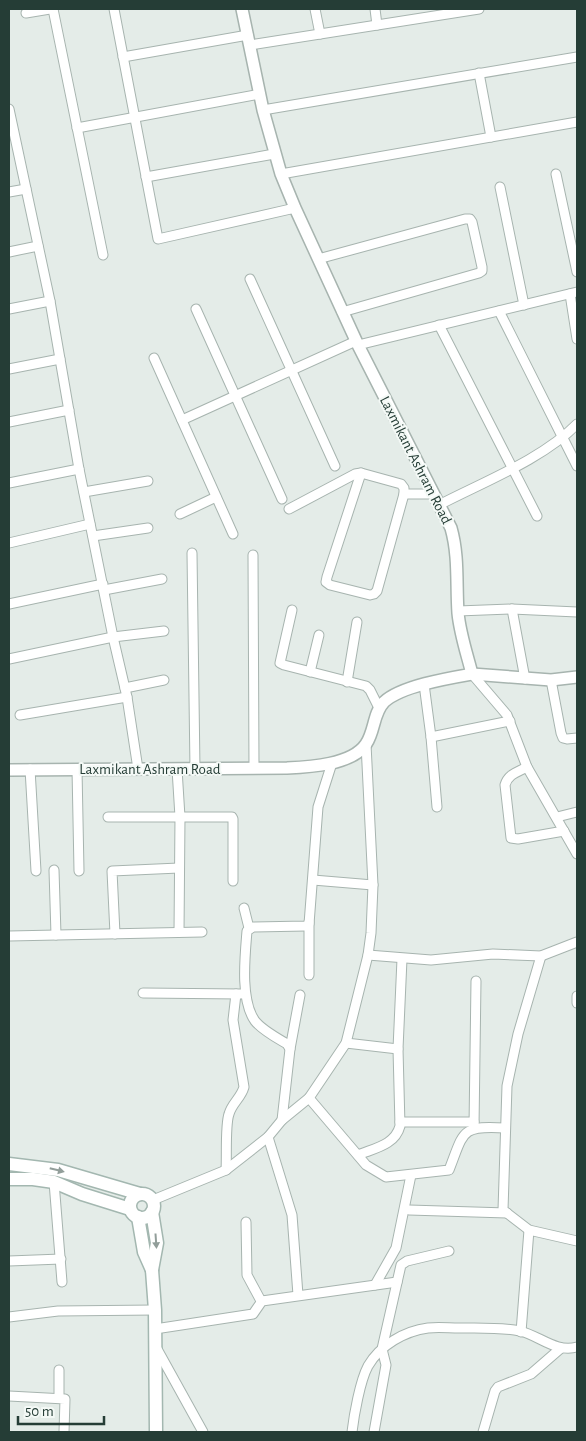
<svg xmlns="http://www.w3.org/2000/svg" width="586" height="1441" viewBox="0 0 586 1441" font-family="'Alegreya Sans',sans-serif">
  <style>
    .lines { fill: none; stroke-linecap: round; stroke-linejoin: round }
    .minor-casing { stroke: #a7b4af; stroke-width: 11 }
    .tertiary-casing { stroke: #a7b4af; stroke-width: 14 }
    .secondary-casing { stroke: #a3b7b0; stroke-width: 15 }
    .minor { stroke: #fff; stroke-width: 9 }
    .tertiary { stroke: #fff; stroke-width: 11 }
    .secondary { stroke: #fff; stroke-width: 12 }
    .oneway { fill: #929e9a }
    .labels { text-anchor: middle; stroke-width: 4; stroke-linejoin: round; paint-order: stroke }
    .street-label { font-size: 15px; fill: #253d36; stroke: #f4f9f6 }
  </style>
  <rect width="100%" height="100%" fill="#e4ece8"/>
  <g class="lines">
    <defs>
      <g id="minor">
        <path d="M53 9 103 255"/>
        <path d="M114 9 158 239 295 208"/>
        <path d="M315 9 320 34"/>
        <path d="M375 9 377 25"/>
        <path d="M26 13 50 9"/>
        <path d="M250 45 479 9"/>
        <path d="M123 57 248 35"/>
        <path d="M479 73 491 137"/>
        <path d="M9 109 50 301 79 469 113 637 127 697 138 769"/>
        <path d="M263 110 577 57"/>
        <path d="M77 128 260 94"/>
        <path d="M281 174 577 122"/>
        <path d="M556 174 577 272"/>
        <path d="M146 177 274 154"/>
        <path d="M500 187 524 305"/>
        <path d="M9 192 26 189"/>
        <path d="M9 252 38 246"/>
        <path d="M318 259 465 219H470L472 222 482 267V271L479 273 342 312"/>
        <path d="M250 279 335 466"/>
        <path d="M570 294 577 339"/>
        <path d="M9 309 50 301"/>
        <path d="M196 309 282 499"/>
        <path d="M499 311 577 466"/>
        <path d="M439 325 537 516"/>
        <path d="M358 345 577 292"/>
        <path d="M154 358 233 534"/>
        <path d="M9 369 60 359"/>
        <path d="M182 420 356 341"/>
        <path d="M9 422 69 410"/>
        <path d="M361 473 327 577 326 582 330 585 370 595 374 594 377 591 404 494"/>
        <path d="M9 483 79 469"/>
        <path d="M84 492 148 481"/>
        <path d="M439 505C483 482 543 459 577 424"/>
        <path d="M289 509 355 474 361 473 401 484 404 488V494H433"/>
        <path d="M180 514 216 497"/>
        <path d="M93 536 148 528"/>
        <path d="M9 543 90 524"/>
        <path d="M192 553 195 769"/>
        <path d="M253 555 254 768"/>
        <path d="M104 590 162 579"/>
        <path d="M9 604 103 584"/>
        <path d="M512 609 525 679"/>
        <path d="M292 610 280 663 284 665 366 686 370 690 379 708"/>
        <path d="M458 611 512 609 577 612"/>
        <path d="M9 659 113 637 164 631"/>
        <path d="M310 672 319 635"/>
        <path d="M472 674 507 715 527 767 577 854"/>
        <path d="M551 680 561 733 563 738 567 739 577 738"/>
        <path d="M347 682 357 622"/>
        <path d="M424 684 431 737 437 807"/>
        <path d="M125 688 164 680"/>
        <path d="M20 715 127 697"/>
        <path d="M431 737 510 721"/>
        <path d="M527 767C518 772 508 774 505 785L511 838 518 839 564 831"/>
        <path d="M30 769 36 871"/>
        <path d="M77 769 79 871"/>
        <path d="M177 769 180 817 179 932"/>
        <path d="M108 817H232L233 819V881"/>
        <path d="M557 817 577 812"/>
        <path d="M54 870 56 935"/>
        <path d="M313 880 373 885"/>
        <path d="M244 908 249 928"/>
        <path d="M115 934 112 871 179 868"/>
        <path d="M9 936 202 932"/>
        <path d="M368 955 431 960 493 954 541 956 577 942"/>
        <path d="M541 956 518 1034 507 1086 503 1210 529 1230 577 1241"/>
        <path d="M309 975V922"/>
        <path d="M143 993 241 994"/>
        <path d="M577 996V1003"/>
        <path d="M346 1043 398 1049"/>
        <path d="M290 1049 300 995"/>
        <path d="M309 1098 366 1165 386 1177 449 1170C464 1132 460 1125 505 1128"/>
        <path d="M282 1120 290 1049 287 1044C277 1038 262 1030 255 1021 240 1000 245 956 247 931L253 927 306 926 309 924 318 807 332 763"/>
        <path d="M400 1122H474"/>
        <path d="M474 1127 476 981"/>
        <path d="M268 1137 292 1215 298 1295"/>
        <path d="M358 1155C375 1148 395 1145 400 1126L398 1049 402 959"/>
        <path d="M226 1170C227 1157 225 1125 229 1114 232 1103 241 1098 244 1087L233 1020 236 994"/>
        <path d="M54 1182 62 1282"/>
        <path d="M153 1200 226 1170 268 1137 282 1120 309 1098 346 1043 368 955 371 933 373 885 366 744"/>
        <path d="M409 1210 507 1213"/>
        <path d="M246 1222 247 1275 261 1301"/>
        <path d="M9 1261 61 1259"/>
        <path d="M375 1285 396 1248 411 1175"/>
        <path d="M9 1317 58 1311 155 1310"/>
        <path d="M155 1329 253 1314 262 1301 397 1282"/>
        <path d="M521 1332 529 1230"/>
        <path d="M157 1349 203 1432"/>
        <path d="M59 1370V1398"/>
        <path d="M9 1396 65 1399 64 1432"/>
        <path d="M352 1432C354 1415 360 1381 368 1366 380 1345 405 1331 428 1328 438 1327 449 1328 459 1328 479 1328 500 1327 520 1331 540 1336 556 1353 577 1347"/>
        <path d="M374 1432 386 1365 382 1349 401 1265 407 1261 449 1251"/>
        <path d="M483 1432 495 1391 498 1387 531 1374 561 1348"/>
      </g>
      <g id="tertiary">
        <path d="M472 674 551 680 577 677"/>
        <path d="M9 770 287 768C309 767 352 765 366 744 375 731 373 713 384 702 401 686 449 678 472 674 467 654 460 634 458 613 456 584 459 556 451 528L358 345 295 208 281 174 263 110 242 9"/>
      </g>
      <g id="secondary">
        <path d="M9 1164 58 1170 140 1194"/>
        <path d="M9 1179H33L54 1182 82 1194 130 1209"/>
        <circle cx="142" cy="1206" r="12"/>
        <path d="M152 1212 157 1243 152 1270 155 1310 156 1432"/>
        <path d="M138 1217 144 1252 152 1270"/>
      </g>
    </defs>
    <use href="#minor" class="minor-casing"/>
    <use href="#tertiary" class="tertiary-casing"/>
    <use href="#secondary" class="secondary-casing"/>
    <use href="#minor" class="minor"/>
    <use href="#tertiary" class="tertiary"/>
    <use href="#secondary" class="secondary"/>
  </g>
  <defs><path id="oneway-solid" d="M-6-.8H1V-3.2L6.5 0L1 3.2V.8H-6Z" transform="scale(1.25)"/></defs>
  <g class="oneway">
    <use href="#oneway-solid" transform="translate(57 1170) rotate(14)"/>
    <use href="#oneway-solid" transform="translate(156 1241) rotate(86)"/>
  </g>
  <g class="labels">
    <g class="street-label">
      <text transform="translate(416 460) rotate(63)" y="5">Laxmikant Ashram Road</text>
      <text x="150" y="774">Laxmikant Ashram Road</text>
    </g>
  </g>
  <rect width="586" height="1441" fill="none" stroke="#253d36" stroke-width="20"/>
  <path d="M18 1416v8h86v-8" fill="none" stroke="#253d36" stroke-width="2.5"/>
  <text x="25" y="1416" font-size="15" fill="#253d36" stroke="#f4f9f6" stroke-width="4" paint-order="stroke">50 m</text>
</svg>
